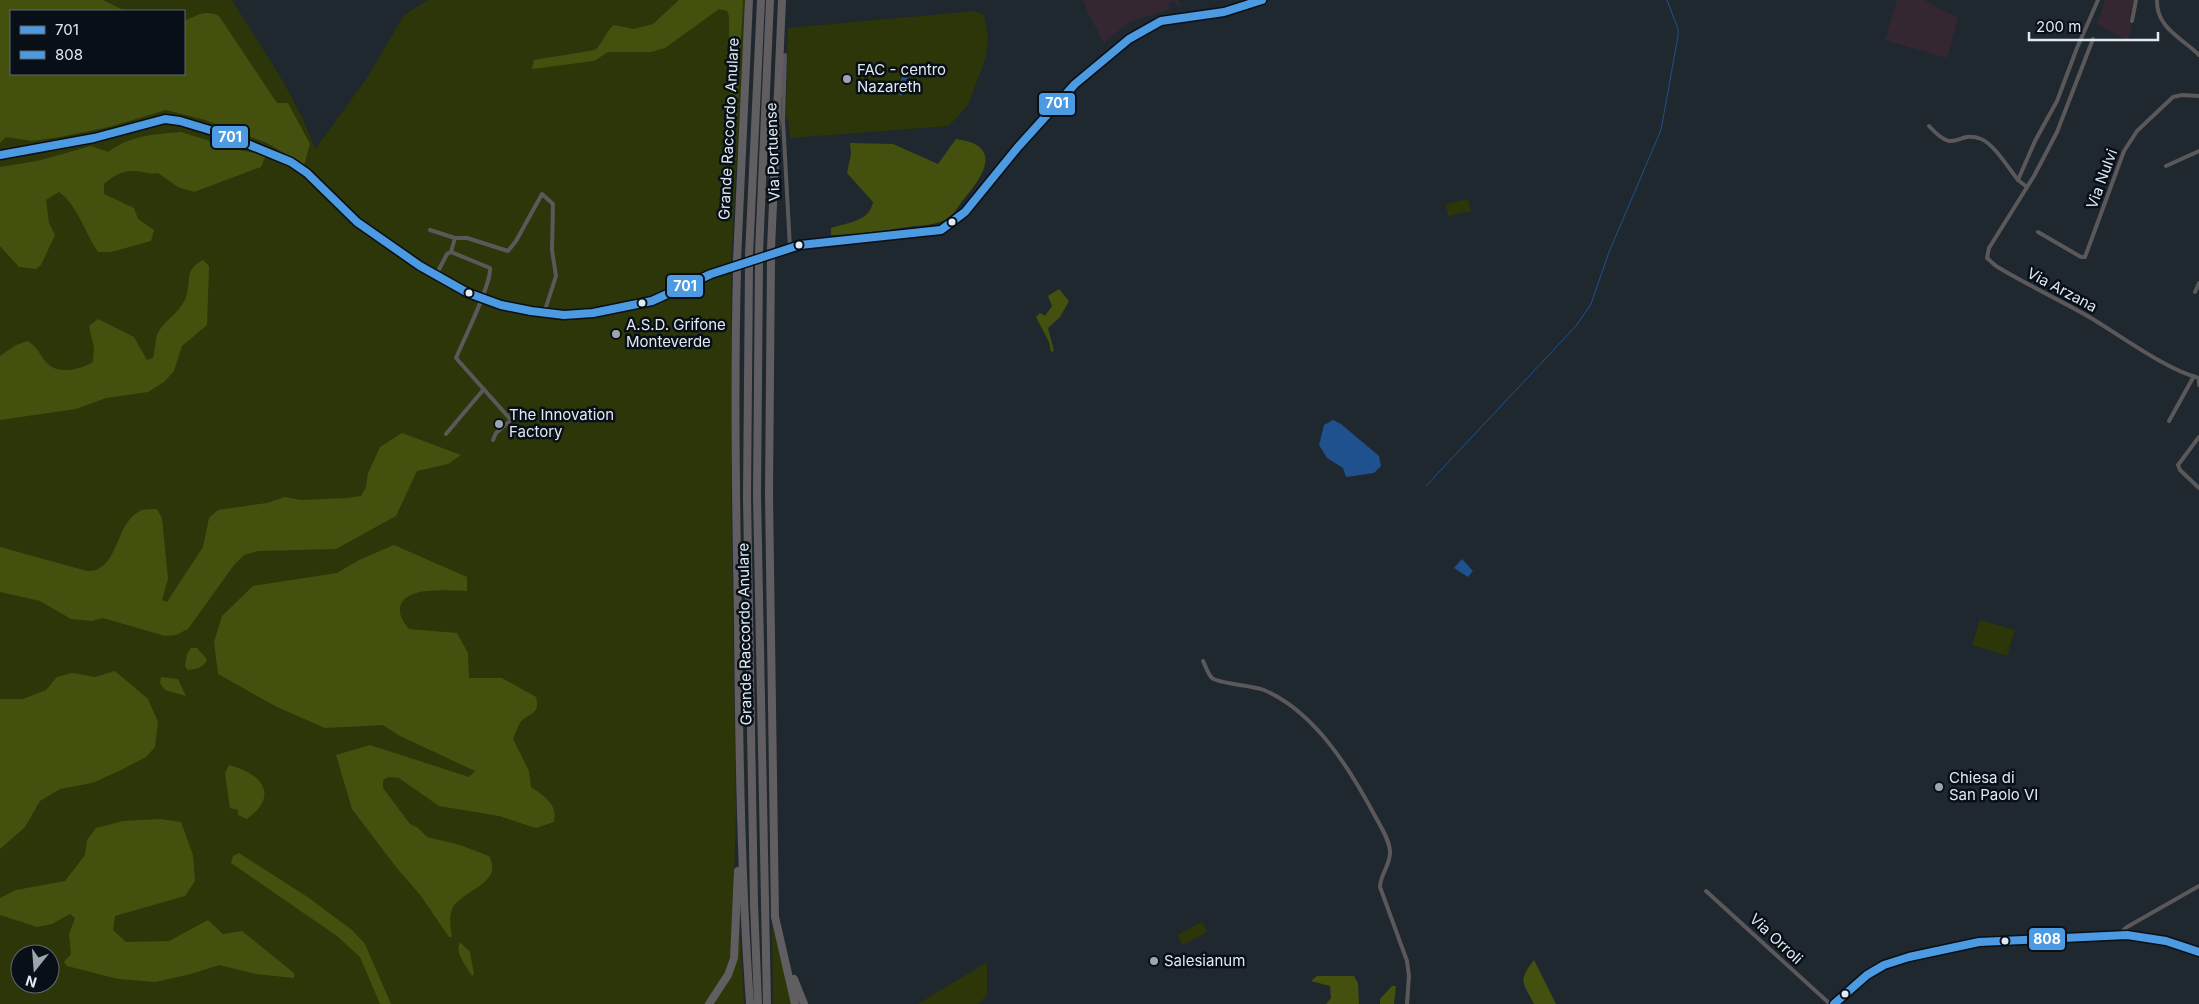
<svg xmlns="http://www.w3.org/2000/svg" width="2199" height="1004" viewBox="0 0 2199 1004" font-family="Inter,sans-serif">
  <style>
    .industrial { fill: #342731 }
    .green { fill: #2c3608; fill-rule: evenodd }
    .forest { fill: #44510e }
    .water { fill: #1e518e }
    .lines { fill: none; stroke-linecap: round; stroke-linejoin: round }
    .stream { stroke: #1e518e; stroke-width: 1 }
    .minor { stroke: #5a5859; stroke-width: 4 }
    .secondary { stroke: #666364; stroke-width: 5.5 }
    .motorway { stroke: #605e61; stroke-width: 8 }
    .secondary-bridge { stroke: #666364; stroke-width: 5.5 }
    .bus-1-casing { stroke: #090f16; stroke-width: 11 }
    .bus-2-casing { stroke: #090f16; stroke-width: 11 }
    .bus-1 { stroke: #4c9ae2; stroke-width: 8 }
    .bus-2 { stroke: #4c9ae2; stroke-width: 8 }
    .poi-dot { fill: #9ca6af; stroke: #090f16; stroke-width: 2 }
    .bus-dot { fill: #e0eaf4; stroke: #090f16; stroke-width: 2 }
    .labels { text-anchor: middle; stroke-width: 5; stroke-linejoin: round; paint-order: stroke }
    .poi-label { font-size: 15px; fill: #e0eaf4; stroke: #090f16; text-anchor: start }
    .street-label { font-size: 15px; fill: #e0eaf4; stroke: #090f16 }
    .line-badge { stroke: #090f16; stroke-width: 2 }
    .badge-label { font-size: 14px; text-anchor: middle; font-weight: bold; fill: #fff }
  </style>
  <rect width="100%" height="100%" fill="#1f272f"/>
  <g class="industrial">
    <path d="M1083 0H1178L1181 6 1178 7 1175 1 1169 3 1170 9 1129 22 1104 43 1087 11Z"/>
    <path d="M1897 0H1924L1958 18 1947 58 1885 40Z"/>
    <path d="M2105 0H2134L2129 21 2132 23 2128 41 2097 24Z"/>
  </g>
  <g class="green">
    <path d="M0 0H232C261 48 297 96 315 149L367 78 404 15 428 0H746L731 263V485L736 813 732 948 723 979 705 1004H0ZM11 11H184V74H11ZM20 954H50V984H20Z"/>
    <path d="M975 11 984 15 988 35 986 57 968 105 949 126 790 138 788 118H786L788 28Z"/>
    <path d="M1468 199 1471 211 1448 216 1446 204Z"/>
    <path d="M1980 620 2015 630 2007 656 1972 645Z"/>
    <path d="M739 916 744 1004H712L728 981Z"/>
    <path d="M1202 922 1207 932 1183 945 1177 935Z"/>
    <path d="M772 925 789 988 792 1004H773Z"/>
    <path d="M987 962V995L978 1004H918Z"/>
  </g>
  <g class="forest">
    <path d="M0 0H103L125 11H11V74H184V21C196 16 206 9 219 16L277 103H288L310 144 304 165 267 143 205 120 166 110 109 127 60 137 32 141 6 137 0 143Z"/>
    <path d="M679 0H743L737 119 733 125 730 122 729 16 727 11 719 9 665 48 651 52H608L594 61 532 69 534 60 595 50C604 42 605 32 614 25L634 29 653 24Z"/>
    <path d="M181 132 239 150 266 155 261 167 194 192 178 187 158 173C148 175 143 171 134 171 122 170 112 177 104 184V194L134 208 138 219 154 230 151 241 111 252H98C85 233 77 204 59 192L46 200 49 223 55 235 41 265 36 269 19 267 0 246V167L37 161 91 146 108 152C128 136 155 134 181 132Z"/>
    <path d="M956 139C1003 145 985 175 963 200 958 207 952 217 945 220 933 226 921 225 908 227 882 231 857 235 831 235V228C847 223 870 221 873 202L847 173 851 154 850 143 893 144 938 164Z"/>
    <path d="M203 260 209 266 207 325 182 346 174 371 164 382 148 392 106 398 76 409 0 420V356L16 345 28 341C41 350 39 356 48 364 59 375 82 369 93 362L94 348 89 326 98 319 134 337 147 360 153 358C155 351 155 342 157 335 163 321 181 312 186 297 192 280 183 271 203 260Z"/>
    <path d="M1059 289 1069 301 1060 317 1048 328 1054 351 1051 352 1049 342 1036 317 1040 313 1045 316 1052 306 1048 296Z"/>
    <path d="M402 433 461 455 448 464 417 471 396 516 336 549 258 551 244 555 234 565 188 629 176 635 165 636 103 618 92 621 71 619 40 601 0 592V547L87 571C90 571 95 571 98 569 120 558 117 520 142 510 146 509 153 509 157 509L162 518 168 579 162 600 167 602 203 547 209 518 218 510 267 503 285 497 301 500 347 498 361 496 366 487 368 473 380 447Z"/>
    <path d="M394 545 467 577V591C449 591 404 585 400 608 399 616 404 623 409 629L457 633 468 653 469 678H502L536 697C541 716 528 712 520 723 517 728 515 734 513 739L529 771 531 787C544 796 558 804 554 822L536 828 499 816 439 806 399 778 389 777 383 780V788L410 824 418 828 427 837 460 845 489 856C504 883 465 889 453 907 448 916 451 928 452 937H449L421 896 396 867 352 809 336 755 370 745 469 777 475 771 400 736 383 725 325 728 277 707 218 674 214 642 222 616 253 586 337 573 359 560Z"/>
    <path d="M191 648H197L207 659C204 668 196 669 188 670L185 666 187 654Z"/>
    <path d="M115 671 148 699 158 722 155 747 146 757 119 771 92 783 60 789 40 801 25 827 0 849V699H23L46 690 57 677 72 673 95 677Z"/>
    <path d="M161 677 178 679 186 696 165 690 160 683Z"/>
    <path d="M229 765C244 769 271 780 263 801 260 809 253 814 247 819L238 815V810L230 808 225 773Z"/>
    <path d="M160 819 181 822 193 855 195 881 185 896 115 916 113 930 126 942 169 941 208 920 223 934 242 931 294 973V978L256 974 219 965 191 974 155 982 118 979 67 966 64 962 71 954 69 934 75 918 70 914 52 924 37 927 0 915V898L16 890 65 881 85 855 87 840 96 828 123 821Z"/>
    <path d="M239 853 309 898 352 930 365 944 391 1004H380L360 957 337 936 231 863 233 856Z"/>
    <path d="M460 942 470 952 474 974 472 976C467 967 454 952 460 942Z"/>
    <path d="M1534 960 1556 1004H1534C1523 982 1517 982 1534 960Z"/>
    <path d="M1317 976H1354L1358 983 1359 1004H1326L1331 998 1330 986 1311 981Z"/>
    <path d="M1392 986H1396L1394 1004H1380V999Z"/>
  </g>
  <g class="water">
    <path d="M902 77H907L911 81 908 91 900 96 898 89Z"/>
    <path d="M1333 420 1341 424 1379 456 1381 466 1374 473 1346 477 1343 468 1327 458 1319 445 1324 425Z"/>
    <path d="M1462 559 1473 571 1468 577 1454 568Z"/>
  </g>
  <g class="lines">
    <path class="stream" d="M1426 486 1576 326 1591 304 1609 252 1661 130 1678 36V29L1667 0"/>
    <g class="minor">
      <path d="M2157 0C2156 28 2182 38 2199 55"/>
      <path d="M2132 21 2136 0"/>
      <path d="M2093 39 2057 132 2034 176 1989 248 1987 258 1996 266C2027 285 2060 300 2091 318 2121 336 2167 370 2199 378"/>
      <path d="M785 55 783 120 790 248"/>
      <path d="M1929 126C1957 157 1956 129 1981 139 1994 144 2009 169 2018 180"/>
      <path d="M2166 166 2199 151"/>
      <path d="M2027 187 2018 180 2035 141 2057 101 2077 48 2098 0"/>
      <path d="M430 230 455 238"/>
      <path d="M2038 232 2081 257H2085L2124 151 2137 131 2173 97 2182 95 2199 96"/>
      <path d="M436 275 447 254 451 252"/>
      <path d="M2195 292 2199 283"/>
      <path d="M2199 379V385"/>
      <path d="M2169 421 2194 376"/>
      <path d="M446 434 484 389"/>
      <path d="M2199 437 2178 465 2180 470 2199 488"/>
      <path d="M493 440 496 433 511 420 456 358C463 341 492 283 490 268L451 252 455 238H467L508 251 516 241 542 194 553 204 552 250 556 276 544 313"/>
      <path d="M1203 661C1206 667 1208 674 1212 678 1219 684 1252 685 1264 690 1315 712 1350 769 1375 816 1381 827 1389 839 1390 851 1391 865 1380 874 1380 887L1407 961 1409 976 1407 1004"/>
      <path d="M1706 891 1830 1004"/>
      <path d="M2118 935 2127 927 2199 886"/>
    </g>
    <g class="secondary">
      <path d="M0 155 94 138 165 119 180 121 223 134 291 162 307 173 357 222 420 266 481 299 531 311 573 315 614 309 652 301 696 280 731 267"/>
      <path d="M777 251 809 244 941 230 965 212 1018 147 1075 84 1129 39 1161 21 1224 12 1262 0"/>
      <path d="M1834 1004 1867 975 1884 965 1909 957 1979 942 2014 939 2127 935 2166 941 2199 952"/>
    </g>
    <g class="motorway">
      <path d="M771 249 782 0"/>
      <path d="M759 252 770 0"/>
      <path d="M749 256 761 0"/>
      <path d="M771 258 769 494 775 917 795 1004"/>
      <path d="M737 260 749 0"/>
      <path d="M759 263 757 495 767 1004"/>
      <path d="M749 265 747 497 754 904 758 1004"/>
      <path d="M737 269C734 387 736 504 738 622 739 749 741 877 750 1004"/>
      <path d="M794 979 804 1004"/>
      <path d="M709 1004 728 975 734 958 738 871"/>
    </g>
    <path class="secondary-bridge" d="M731 267 777 251"/>
    <defs>
      <path id="bus-1" d="M0 155 94 138 165 119 180 121 223 134 291 162 307 173 357 222 420 266 468 293 501 305 531 311 564 315 593 313 652 301 711 274 800 245 941 230 965 212 1018 147 1075 84 1129 39 1161 21 1224 12 1262 0"/>
      <path id="bus-2" d="M1834 1004 1867 975 1884 965 1909 957 1979 942 2127 935 2166 941 2199 952"/>
    </defs>
    <use href="#bus-1" class="bus-1-casing"/>
    <use href="#bus-2" class="bus-2-casing"/>
    <use href="#bus-1" class="bus-1"/>
    <use href="#bus-2" class="bus-2"/>
  </g>
  <g class="poi-dot">
    <circle cx="847" cy="79" r="5"/>
    <circle cx="616" cy="334" r="5"/>
    <circle cx="499" cy="424" r="5"/>
    <circle cx="1939" cy="787" r="5"/>
    <circle cx="1154" cy="961" r="5"/>
  </g>
  <g class="bus-dot">
    <circle cx="952" cy="222" r="4.5"/>
    <circle cx="799" cy="245" r="4.5"/>
    <circle cx="469" cy="293" r="4.5"/>
    <circle cx="642" cy="303" r="4.5"/>
    <circle cx="2005" cy="941" r="4.5"/>
    <circle cx="1845" cy="994" r="4.5"/>
  </g>
  <g class="labels">
    <g class="poi-label">
      <text x="857" y="75">FAC - centro<tspan x="857" dy="17">Nazareth</tspan></text>
      <text x="626" y="330">A.S.D. Grifone<tspan x="626" dy="17">Monteverde</tspan></text>
      <text x="509" y="420">The Innovation<tspan x="509" dy="17">Factory</tspan></text>
      <text x="1949" y="783">Chiesa di<tspan x="1949" dy="17">San Paolo VI</tspan></text>
      <text x="1164" y="966">Salesianum</text>
    </g>
    <g class="street-label">
      <text transform="translate(729 129) rotate(-87)" y="5">Grande Raccordo Anulare</text>
      <text transform="translate(773 152) rotate(-92)" y="5">Via Portuense</text>
      <text transform="translate(2102 179) rotate(-70)" y="5">Via Nulvi</text>
      <text transform="translate(2062 290) rotate(28)" y="5">Via Arzana</text>
      <text transform="translate(745 634) rotate(-91)" y="5">Grande Raccordo Anulare</text>
      <text transform="translate(1776 939) rotate(43)" y="5">Via Orroli</text>
    </g>
  </g>
  <g class="line-badge">
    <rect x="1038" y="92" width="38" height="24" rx="5" fill="#4c9ae2"/>
    <rect x="211" y="125" width="38" height="24" rx="5" fill="#4c9ae2"/>
    <rect x="666" y="274" width="38" height="24" rx="5" fill="#4c9ae2"/>
    <rect x="2028" y="927" width="38" height="24" rx="5" fill="#4c9ae2"/>
  </g>
  <g class="badge-label">
    <text x="1057" y="108">701</text>
    <text x="230" y="142">701</text>
    <text x="685" y="291">701</text>
    <text x="2047" y="944">808</text>
  </g>
  <rect x="10" y="10" width="175" height="65" fill="#090f16" stroke="#5f676f"/>
  <rect x="20" y="26" width="25" height="8" fill="#4c9ae2" stroke="#5f676f"/>
  <text x="55" y="35" font-size="15" fill="#e0eaf4">701</text>
  <rect x="20" y="51" width="25" height="8" fill="#4c9ae2" stroke="#5f676f"/>
  <text x="55" y="60" font-size="15" fill="#e0eaf4">808</text>
  <g transform="translate(35 969) rotate(197)"><circle r="24" fill="#090f16" stroke="#5f676f"/>
  <path d="M0-4L9 19L0 12L-9 19Z" fill="#9ca6af"/>
  <text y="-8" font-size="14" font-weight="bold" text-anchor="middle" fill="#e0eaf4">N</text>
  </g>
  <path d="M2029 32v8h129v-8" fill="none" stroke="#e0eaf4" stroke-width="2.5"/>
  <text x="2036" y="32" font-size="15" fill="#e0eaf4" stroke="#090f16" stroke-width="4" paint-order="stroke">200 m</text>
</svg>
